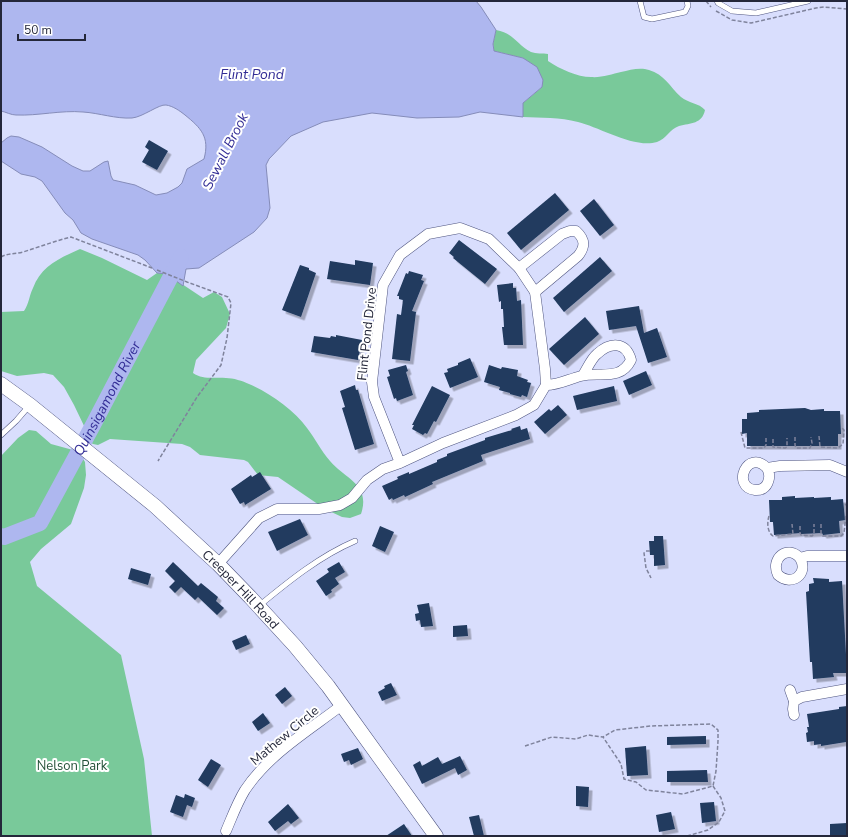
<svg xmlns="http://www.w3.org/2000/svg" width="848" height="837" viewBox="0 0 848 837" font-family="'Nunito Sans',sans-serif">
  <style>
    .green { fill: #79c99a }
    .water { fill: #aeb7ef; stroke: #858cb9 }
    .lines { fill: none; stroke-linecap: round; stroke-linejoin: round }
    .river { stroke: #aeb7ef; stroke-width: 16 }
    .building { fill: #203a5e; filter: url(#shadow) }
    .lane-casing { stroke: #4f5580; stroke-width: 6 }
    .street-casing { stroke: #4f5580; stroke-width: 11 }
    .secondary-casing { stroke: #4f5580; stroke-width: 15 }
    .path { stroke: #7f839c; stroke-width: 1.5; stroke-dasharray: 4 2; stroke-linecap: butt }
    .lane { stroke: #fff; stroke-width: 5 }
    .street { stroke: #fff; stroke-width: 10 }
    .secondary { stroke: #fff; stroke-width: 14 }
    .labels { text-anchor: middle; stroke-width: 4; stroke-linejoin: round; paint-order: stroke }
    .street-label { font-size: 13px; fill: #24273a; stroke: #fff }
    .park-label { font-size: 13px; fill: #245139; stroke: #fff }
    .water-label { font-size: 14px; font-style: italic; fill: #322c95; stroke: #fff }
  </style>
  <defs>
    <filter id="shadow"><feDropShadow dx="3.5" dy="3.5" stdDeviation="0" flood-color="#0004"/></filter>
  </defs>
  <rect width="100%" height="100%" fill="#d9defd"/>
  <g class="green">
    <path d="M496 30C514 33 517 45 531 52 536 54 543 53 548 54V61C560 69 577 77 591 77 601 78 612 74 621 72 630 70 640 67 649 70 664 74 670 87 681 97 688 103 699 103 705 110 702 124 691 123 679 126 670 129 666 139 657 142 635 149 599 127 578 122 560 117 541 118 523 117V103L542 87 523 58 494 51 493 44Z"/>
    <path d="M80 249 102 258 147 280 157 273 167 274 203 298 214 292 222 297 230 314 226 328 196 360 193 373C203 380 214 377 226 378 233 378 243 381 249 384 270 393 294 410 307 428 315 438 321 451 330 461 345 479 371 484 361 514L350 518 342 517 325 509 278 477 258 475 248 462 244 460 200 455 190 447 182 444 110 439 98 445 93 444 85 439 86 430 74 405 64 387 53 375 44 373 17 376 1 371V312L24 311C29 304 29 296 33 288 41 266 60 258 80 249Z"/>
    <path d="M29 430 36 431 51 444 73 450 80 454 85 462 86 475 84 488 71 524 41 549 30 562 37 586 121 655 144 759 152 836H1V456L18 438Z"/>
  </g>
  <path class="water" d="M1 1H476L481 7 496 30 493 44 494 51 523 58 537 67 543 80 542 87 523 103V117L480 112 459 117 417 118 372 113 323 122 291 136 269 159 266 165 270 208 267 218 254 232 199 268 186 269 183 286 167 274 157 273 145 260 138 255 92 239 81 233 73 220 65 213 42 181 35 177 21 174 1 161V143L7 138 11 136 19 137 42 147 72 166 83 171H90L104 162 108 161 111 176 113 180 135 185 156 195 167 193 178 187 182 183 187 169 204 159C210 137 201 128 185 115 180 111 173 106 166 105 159 104 143 117 132 118 116 119 99 113 83 112 61 110 38 116 16 115 11 115 6 112 1 111Z"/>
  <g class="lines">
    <path class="river" id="s1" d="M1 536 4 537 40 523 93 425 181 257"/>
  </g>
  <g class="building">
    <path d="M149 140 168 151 157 170 142 162 149 150 145 147Z"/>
    <path d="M555 193 569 210 521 250 507 233Z"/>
    <path d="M594 199 614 225 600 236 580 211Z"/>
    <path d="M459 240 497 269 485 284 453 258 454 257 449 253Z"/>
    <path d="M600 257 612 271 564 312 553 298Z"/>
    <path d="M355 260 373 263 370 285 327 279 330 261 355 265Z"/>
    <path d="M300 265 309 268V270L316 273 301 317 282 310Z"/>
    <path d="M409 271 423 275 421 280 424 281 412 311 416 312 410 361 392 359 397 314 401 315 403 300 399 299V296H397L406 273 408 274Z"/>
    <path d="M513 283V288H516L517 301 521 300 523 345H504L502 327H504L503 309H501V301L499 302 497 285Z"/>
    <path d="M639 306 644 333 657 328 667 357 648 363 636 326 609 330 606 311Z"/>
    <path d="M585 317 599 334 564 365 549 349Z"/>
    <path d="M336 335 362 340 358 360 311 352 314 336 330 338 331 336 336 337Z"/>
    <path d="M470 358 478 377 450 388 444 373 448 372 447 369 458 365V363Z"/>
    <path d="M406 365 408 371 406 372 413 395 397 401 396 398 394 399 387 377 390 376 388 370Z"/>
    <path d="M489 365 501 369 502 367 518 370 517 376 528 380 527 382 531 383 527 397 522 395 521 397 510 394V393L499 390 500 387 484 382Z"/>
    <path d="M646 371 652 385 629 395 623 381Z"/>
    <path d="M355 385 356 390H358L374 444 355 450 342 408 345 407 340 391Z"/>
    <path d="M432 386 450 395 436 422 434 421 427 434 425 433 423 435 412 429 414 425H412Z"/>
    <path d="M614 386 617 401 577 410 573 396Z"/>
    <path d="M558 405 567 415 545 434 534 422 549 409 551 411Z"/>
    <path d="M805 408 811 410 824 409V411H840L841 434H838V446H747V433L742 434V419H747V413L759 412V410Z"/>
    <path d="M520 426 521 430 527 428 530 439 481 455 483 461 432 482 433 484 405 497 404 495 393 500 392 498 389 500 382 486 398 479 397 477 409 472V474L437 462V460L447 456V454L485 440V438L512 430 511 429Z"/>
    <path d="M260 472 271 489 245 505 244 502 240 504 231 489 251 475 252 477Z"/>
    <path d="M795 496V498L814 497V498L831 497V500L843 499 845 520 839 521 840 533 823 535 822 533 801 534V533L774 535 773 522H770L769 500H782V497Z"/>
    <path d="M300 519 308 535 277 551 268 532Z"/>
    <path d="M380 526 394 532 385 552 372 546Z"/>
    <path d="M654 536H663L665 565 654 566V555H650L649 541H654Z"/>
    <path d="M173 562 198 586 201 583 218 597 216 601 224 608 217 615 198 597 195 600 181 587 175 593 169 587 175 581 165 571Z"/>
    <path d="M339 562 345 572 335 578 339 584 331 590 332 592 326 596 316 581 329 572 327 569Z"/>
    <path d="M131 568 151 574 148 585 128 579Z"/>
    <path d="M813 578 829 579V582L842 581 847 673H833L834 677 813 679 812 662H810L806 592 809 591V584L814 583Z"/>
    <path d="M429 603 433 626 421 627 420 620 416 621 415 614 419 613 417 605Z"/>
    <path d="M467 625 468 636 453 637V626Z"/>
    <path d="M246 635 250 644 236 650 232 641Z"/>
    <path d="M391 683 397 695 382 701 378 692 385 688 384 686Z"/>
    <path d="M285 687 292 696 282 704 275 695Z"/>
    <path d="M847 706 846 742 821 746V744L814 745V741L807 742 806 733 808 732 807 727H809L807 714 839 709V707Z"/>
    <path d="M263 713 270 723 258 731 252 722Z"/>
    <path d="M706 736V744L667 745V737Z"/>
    <path d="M646 746 648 775 627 776 625 748Z"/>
    <path d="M358 748 363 759 351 765 349 760 344 762 341 754Z"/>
    <path d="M460 756 467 770 458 775 455 768 422 784 413 765 420 761 422 766 438 757 442 764Z"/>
    <path d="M211 759 221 765 208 787 198 780Z"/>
    <path d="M707 770 708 782H667V771Z"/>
    <path d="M576 786 589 787 588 807 576 806Z"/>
    <path d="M185 794 195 798 192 807 187 805 183 817 170 812 176 795 184 798Z"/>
    <path d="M714 802 716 821 702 823 700 803Z"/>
    <path d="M288 804 299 818 291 824 288 821 275 831 268 822Z"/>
    <path d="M671 812 675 829 659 832 656 815Z"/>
    <path d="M479 815 484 836H474L469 817Z"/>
    <path d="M847 823V836H830V824Z"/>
    <path d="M404 824 412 836H386Z"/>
  </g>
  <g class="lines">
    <defs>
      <g id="lane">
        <path d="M640 1 644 17 652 19 685 12 688 6 687 1"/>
        <path d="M717 1 718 3 732 11 756 13 808 1"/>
        <path d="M1 435 16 421 29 406"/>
        <path d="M260 605C289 581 320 556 355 541"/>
      </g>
      <g id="street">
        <path d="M519 268 562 234 570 231H576C585 239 586 246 578 256L535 292"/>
        <path d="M546 385C559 385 569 379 581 376 599 371 620 382 631 360 626 341 610 342 597 354 591 359 587 369 583 375"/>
        <path d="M767 468C772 477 768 491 755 490 731 487 747 448 767 468L780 466 830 465 847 472"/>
        <path d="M800 558C809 574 792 587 778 575 770 559 787 544 800 558L807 556H847"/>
        <path d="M218 564 259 518 277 509H319L340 505 352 498 367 480 383 469 400 463 443 443 516 415 534 405 546 385 545 369 535 292 519 268 489 239 460 228 428 234 400 255 383 285 372 382 374 397 400 463"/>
        <path d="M790 690 794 701"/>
        <path d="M794 715 793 709 794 701 802 697 847 689"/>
        <path d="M226 831C232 817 237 803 245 790 269 754 308 731 342 705"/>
      </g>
      <g id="secondary">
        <path id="s2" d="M1 384 30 405 155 506 218 564 250 597 295 646 328 686 436 836"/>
      </g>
    </defs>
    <use href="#lane" class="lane-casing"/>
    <use href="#street" class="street-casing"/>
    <use href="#secondary" class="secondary-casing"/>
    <g class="path">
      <path d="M629 1V2"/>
      <path d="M706 1 711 7"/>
      <path d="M742 1H744"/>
      <path d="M716 11 732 20 751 23 816 8 824 7 847 9"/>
      <path d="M1 257C8 253 15 254 23 252 39 247 55 241 71 237L152 268"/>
      <path d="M157 270 187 282 228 297 231 303 227 338 221 365 197 397 158 461"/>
      <path d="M741 432 745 448H764L766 445V436"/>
      <path d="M819 436 820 447 838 448 843 444 844 430 842 428"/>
      <path d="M795 437V445L796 448H810L812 443 811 437"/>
      <path d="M773 439V447L785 448 787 447V438"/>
      <path d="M845 505 847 504"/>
      <path d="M769 516C767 522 767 532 773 536L793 534 792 524"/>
      <path d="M821 524V533L823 536H841L844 533 846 515"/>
      <path d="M800 526V533L801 535 812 536 814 534V524"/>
      <path d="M650 551H646L644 553 646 568 651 578"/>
      <path d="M525 746 552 737 576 739 588 735 603 737 621 764 624 779 636 782 646 790 683 794 713 786 716 771 718 741V730L711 724 651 726 615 730 603 737"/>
      <path d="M687 836 708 830 719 822 725 811 721 798 713 786"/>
    </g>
    <use href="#lane" class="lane"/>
    <use href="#street" class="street"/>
    <use href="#secondary" class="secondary"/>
  </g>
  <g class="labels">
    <g class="street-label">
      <text transform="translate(366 334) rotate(-84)" y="5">Flint Pond Drive</text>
      <text dy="5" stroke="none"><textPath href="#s2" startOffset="316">Creeper Hill Road</textPath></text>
      <text transform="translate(284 735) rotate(-40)" y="5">Mathew Circle</text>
    </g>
    <g class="park-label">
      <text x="72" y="770">Nelson Park</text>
    </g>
    <g class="water-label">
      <text x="252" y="79">Flint Pond</text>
      <text transform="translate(225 151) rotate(-63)" y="5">Sewall Brook</text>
      <text dy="5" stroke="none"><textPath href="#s1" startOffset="183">Quinsigamond River</textPath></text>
    </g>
  </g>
  <rect width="848" height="837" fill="none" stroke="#24273a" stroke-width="4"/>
  <path d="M18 34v6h67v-6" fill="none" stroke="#24273a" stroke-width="2"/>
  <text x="24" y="34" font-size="12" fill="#24273a" stroke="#ffffff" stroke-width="3" paint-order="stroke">50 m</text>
</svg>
